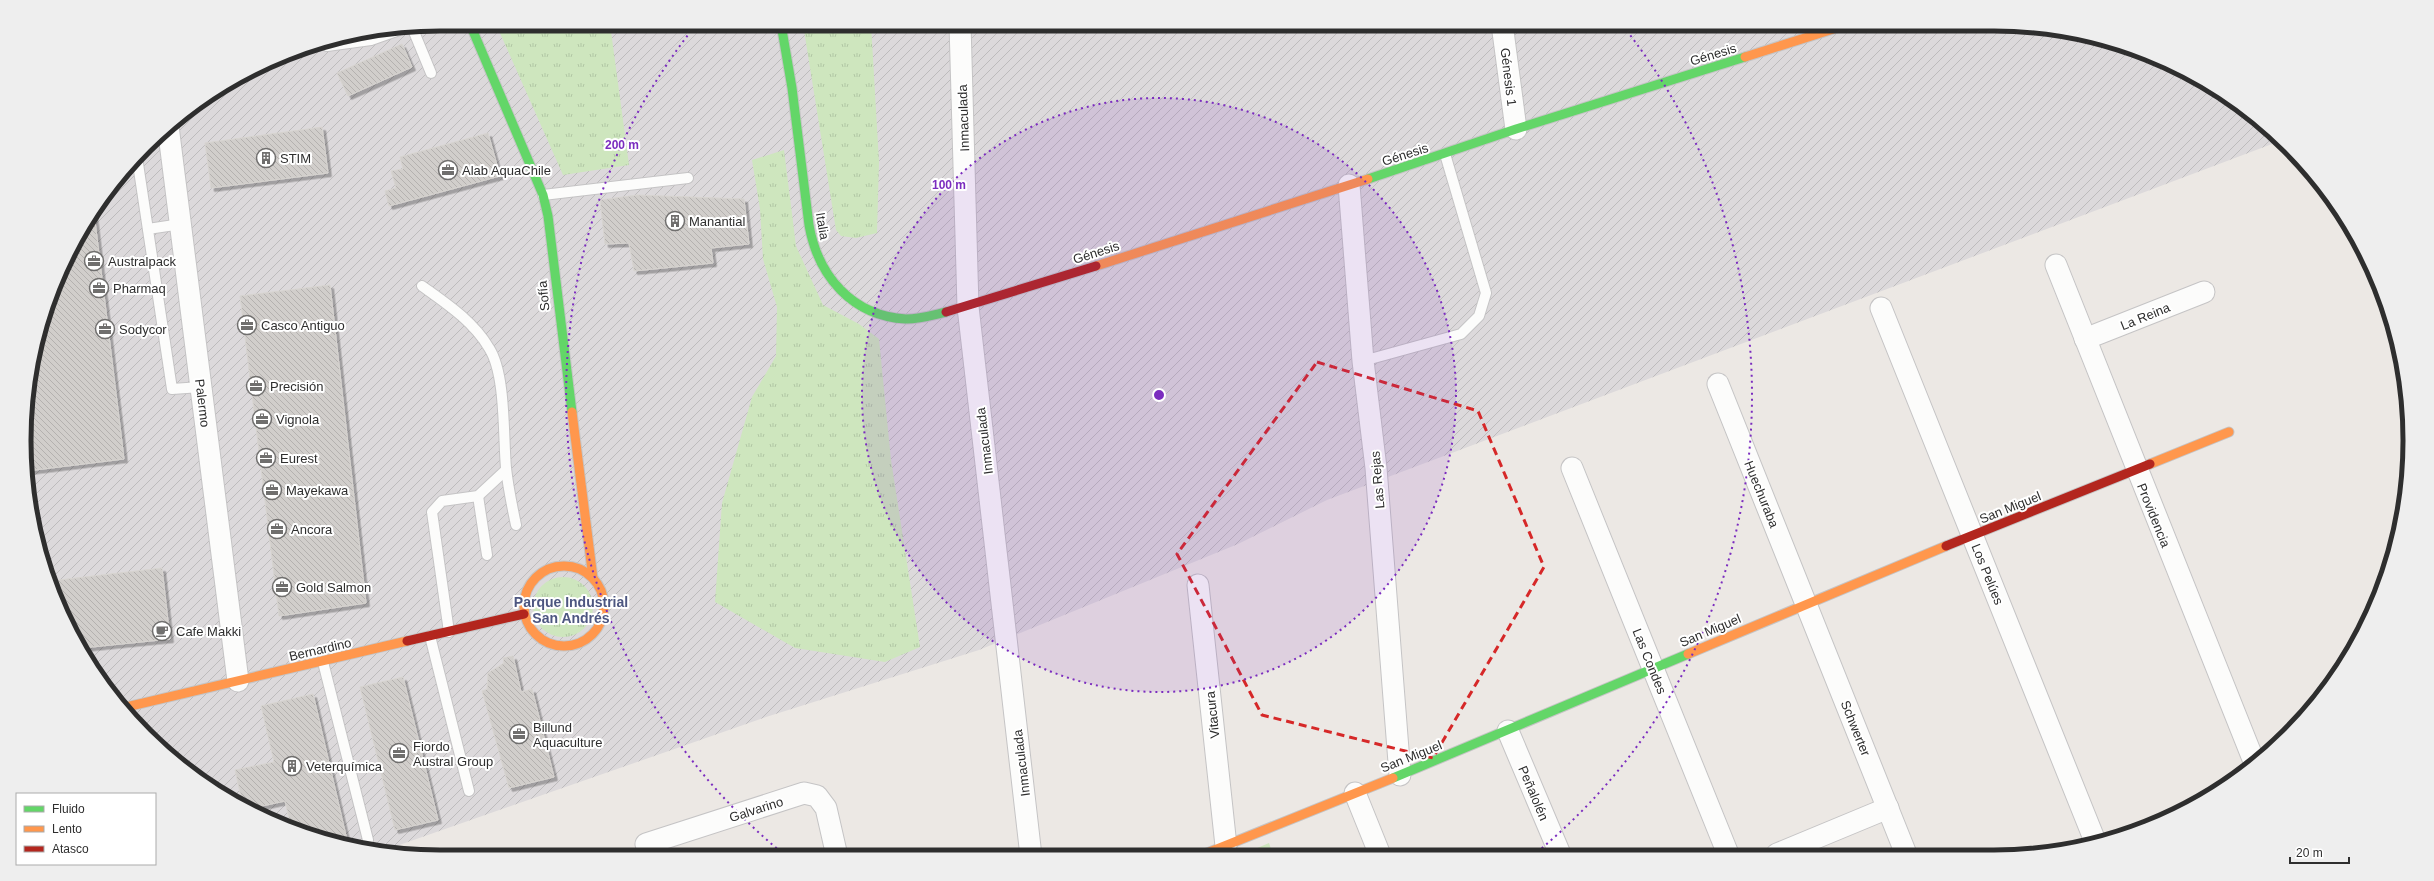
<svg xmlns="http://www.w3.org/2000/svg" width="2434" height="881" viewBox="0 0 2434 881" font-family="Helvetica,sans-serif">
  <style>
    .industrial { fill: url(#industrial-furrows) }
    .grass { fill: url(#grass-tufts) }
    .park { fill: #cee6be }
    .building { fill: url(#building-back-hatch); stroke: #d7d4d0; filter: url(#shadow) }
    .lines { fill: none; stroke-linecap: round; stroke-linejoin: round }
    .lane-casing { stroke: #c5c4c5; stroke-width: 12 }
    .street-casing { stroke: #c5c4c5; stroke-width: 23 }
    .fast-casing { stroke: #c5c4c5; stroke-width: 11 }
    .slow-casing { stroke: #c5c4c5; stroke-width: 11 }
    .jam-casing { stroke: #c5c4c5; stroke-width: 11 }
    .lane { stroke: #fcfcfb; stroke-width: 10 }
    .street { stroke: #fcfcfb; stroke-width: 21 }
    .fast { stroke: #63d668; stroke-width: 9 }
    .slow { stroke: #ff974d; stroke-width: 9 }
    .jam { stroke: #b3261e; stroke-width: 9 }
    .marked { fill: none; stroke: #d62828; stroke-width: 3; stroke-dasharray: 8 5; stroke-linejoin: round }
    .ring { fill: none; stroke: #7b2cbf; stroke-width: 2; stroke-dasharray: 2 4 }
    .labels { text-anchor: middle; stroke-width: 4; stroke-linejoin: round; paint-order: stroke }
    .street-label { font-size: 13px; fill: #2e2e2e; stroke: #fff }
    .poi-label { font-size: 13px; fill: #2e2e2e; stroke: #fff; text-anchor: start }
    .neighbourhood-label { font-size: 14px; font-weight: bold; fill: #4d5680; stroke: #fff }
    .rim { fill: none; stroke: #2e2e2e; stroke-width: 5 }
    .centre { fill: #7b2cbf; stroke: #fff; stroke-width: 2 }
    .ring-label { font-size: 12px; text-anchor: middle; font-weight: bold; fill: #7b2cbf; stroke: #fff; stroke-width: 4; stroke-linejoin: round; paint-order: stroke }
  </style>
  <defs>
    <pattern id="industrial-furrows" width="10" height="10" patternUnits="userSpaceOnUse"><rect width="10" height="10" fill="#dcd9db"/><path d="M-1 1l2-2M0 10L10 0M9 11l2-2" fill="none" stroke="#bdbbbc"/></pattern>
    <pattern id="grass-tufts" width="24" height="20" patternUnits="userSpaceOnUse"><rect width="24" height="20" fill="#cee6be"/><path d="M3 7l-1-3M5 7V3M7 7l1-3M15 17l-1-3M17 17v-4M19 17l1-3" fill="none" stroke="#b1c6a4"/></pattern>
    <pattern id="building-back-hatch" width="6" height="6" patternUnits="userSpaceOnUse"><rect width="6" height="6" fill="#d1cecb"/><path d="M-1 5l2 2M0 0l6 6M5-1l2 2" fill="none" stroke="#b4b1af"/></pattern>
    <filter id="shadow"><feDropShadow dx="3.5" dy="3.5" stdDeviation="0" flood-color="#0004"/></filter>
  </defs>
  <rect width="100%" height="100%" fill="#ece8e4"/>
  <path class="industrial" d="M441 24H1993L2102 38 2178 67 2247 110 2280 141 1327 500 1238 544 979 650 766 717 385 850 332 843 256 814 187 771 128 715 94 672 56 600 32 522 24 441 28 386 46 306 80 232 127 166 166 127 232 80 306 46 359 32Z"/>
  <g class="grass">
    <path d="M496 24H610L629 165 563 175Z"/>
    <path d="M803 24H871L879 162 877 233 856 238 841 236 836 230Z"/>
    <path d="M784 150 796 246 823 305 859 324 879 339 891 460 920 647 885 662 795 648 715 602 722 503 752 397 776 356 777 307 763 259 760 209 752 160Z"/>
    <circle cx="563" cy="607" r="30"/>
  </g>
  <path class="park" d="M1269 843 1273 855H1241Z"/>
  <g class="building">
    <path d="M402 44 412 67 348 96 337 73Z"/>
    <path d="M322 127 328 173 211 188 205 143Z"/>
    <path d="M488 133 500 176 389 206 385 191 396 188 391 171 403 169 400 157Z"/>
    <path d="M637 195 744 199 749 244 711 248 713 263 634 271 629 243 605 244 600 200Z"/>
    <path d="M94 213 124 459 27 471 24 441 28 386 46 306 80 232Z"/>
    <path d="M330 285 366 603 279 616 240 296Z"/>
    <path d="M162 568 170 639 82 648 56 600 50 581Z"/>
    <path d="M513 656 521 692 532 689 554 777 509 788 482 691 487 689 488 673 504 663 503 658Z"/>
    <path d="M403 677 438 820 395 830 360 687Z"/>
    <path d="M313 694 347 840 335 843 291 827 285 801 248 809 243 806 235 770 274 762 261 706Z"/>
  </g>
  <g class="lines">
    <defs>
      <g id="lane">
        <path d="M412 27 431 73"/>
        <path d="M327 46 371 40 405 28"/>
        <path d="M137 157 172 389 201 387"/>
        <path d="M543 195 688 178"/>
        <path d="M148 229 181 224"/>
        <path d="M422 286C447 304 473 321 489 348 506 374 503 435 506 468 508 487 512 506 516 525"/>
        <path d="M1363 361 1461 334 1479 316 1486 293 1445 154"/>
        <path d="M478 496 487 555"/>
        <path d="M449 632 432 512 442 501 478 496 506 470"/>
        <path d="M430 636 469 791"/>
        <path d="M323 662 368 840"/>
      </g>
      <g id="street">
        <path d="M960 24 968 307 1031 856"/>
        <path d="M1502 24 1516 129"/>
        <path d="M168 126 238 681"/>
        <path d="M1349 185 1363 361 1376 468 1400 775"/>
        <path d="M2056 265 2255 764"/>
        <path d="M1881 308 2095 841"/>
        <path d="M2085 339 2204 292"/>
        <path d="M1718 384 1906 854"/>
        <path d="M1572 468 1728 854"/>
        <path d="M1198 585 1226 846"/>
        <path d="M1508 731 1560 854"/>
        <path d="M1355 793 1380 855"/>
        <path d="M1777 854 1888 808"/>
        <path d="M650 857 646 844 804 793 817 796 826 808 837 856"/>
      </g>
      <g id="fast">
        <path d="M470 24 543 195 548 216 572 412"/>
        <path d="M781 24 792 88 809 225C818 276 852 316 906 319 920 319 933 315 946 312"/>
        <path d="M1368 179 1516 129 1745 57"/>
        <path d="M1393 778 1688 654"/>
      </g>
      <g id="slow">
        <path d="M1745 57 1849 24"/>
        <path d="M1096 266 1368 179"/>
        <path d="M572 412 593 578"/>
        <path d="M2150 464 2229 432"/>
        <circle cx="564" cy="606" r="40"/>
        <path d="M1688 654 1946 546"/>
        <path d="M122 708 407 641"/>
        <path d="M1202 855 1393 778"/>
      </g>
      <g id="jam">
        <path d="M946 312 1096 266"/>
        <path d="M1946 546 2150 464"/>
        <path d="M407 641 524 614"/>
      </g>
    </defs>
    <use href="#lane" class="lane-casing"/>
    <use href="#street" class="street-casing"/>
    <use href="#fast" class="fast-casing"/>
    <use href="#slow" class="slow-casing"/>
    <use href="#jam" class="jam-casing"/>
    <use href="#lane" class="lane"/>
    <use href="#street" class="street"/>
    <use href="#fast" class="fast"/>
    <use href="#slow" class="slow"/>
    <use href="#jam" class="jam"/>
  </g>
  <path class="marked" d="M1317 362 1478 411 1544 567 1433 758 1262 715 1177 554Z"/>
  <circle cx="1159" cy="395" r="297" fill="#7b2cbf" fill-opacity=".12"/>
  <g class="ring">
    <circle cx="1159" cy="395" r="297"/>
    <path d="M786 856A593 593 0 0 1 695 26M1623 26A593 593 0 0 1 1536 853"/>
  </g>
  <defs>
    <symbol id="building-ring" viewBox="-11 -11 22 22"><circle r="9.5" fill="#fff" stroke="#706f6e" stroke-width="1.5"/><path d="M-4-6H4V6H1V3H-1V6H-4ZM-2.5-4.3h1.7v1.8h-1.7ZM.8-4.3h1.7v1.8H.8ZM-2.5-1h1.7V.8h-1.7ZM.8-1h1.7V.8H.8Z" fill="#706f6e"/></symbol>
    <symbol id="office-ring" viewBox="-11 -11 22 22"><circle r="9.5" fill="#fff" stroke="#706f6e" stroke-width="1.5"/><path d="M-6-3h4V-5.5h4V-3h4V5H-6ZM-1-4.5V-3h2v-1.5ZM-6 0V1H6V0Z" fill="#706f6e"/></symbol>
    <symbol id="cafe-ring" viewBox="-11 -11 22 22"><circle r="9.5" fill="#fff" stroke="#706f6e" stroke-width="1.5"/><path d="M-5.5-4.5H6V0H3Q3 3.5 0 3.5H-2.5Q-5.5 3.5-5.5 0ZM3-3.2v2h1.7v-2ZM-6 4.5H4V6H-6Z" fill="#706f6e"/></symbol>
  </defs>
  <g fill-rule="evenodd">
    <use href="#building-ring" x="255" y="147" width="22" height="22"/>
    <use href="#office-ring" x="437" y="159" width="22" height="22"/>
    <use href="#building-ring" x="664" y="210" width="22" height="22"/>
    <use href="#office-ring" x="83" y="250" width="22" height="22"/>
    <use href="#office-ring" x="88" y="277" width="22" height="22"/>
    <use href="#office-ring" x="236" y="314" width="22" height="22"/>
    <use href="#office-ring" x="94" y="318" width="22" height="22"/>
    <use href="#office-ring" x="245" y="375" width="22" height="22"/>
    <use href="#office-ring" x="251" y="408" width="22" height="22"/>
    <use href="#office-ring" x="255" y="447" width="22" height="22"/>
    <use href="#office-ring" x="261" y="479" width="22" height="22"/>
    <use href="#office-ring" x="266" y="518" width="22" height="22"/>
    <use href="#office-ring" x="271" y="576" width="22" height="22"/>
    <use href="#cafe-ring" x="151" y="620" width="22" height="22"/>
    <use href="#office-ring" x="508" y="723" width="22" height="22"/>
    <use href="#office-ring" x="388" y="742" width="22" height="22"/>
    <use href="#building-ring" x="281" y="755" width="22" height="22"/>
  </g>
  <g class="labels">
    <g class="street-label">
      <text transform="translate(1713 54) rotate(-17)" y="5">Génesis</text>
      <text transform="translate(1509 77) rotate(83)" y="5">Génesis 1</text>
      <text transform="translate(963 118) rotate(-92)" y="5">Inmaculada</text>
      <text transform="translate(1405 154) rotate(-18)" y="5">Génesis</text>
      <text transform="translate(823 226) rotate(80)" y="5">Italia</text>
      <text transform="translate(1096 252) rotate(-18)" y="5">Génesis</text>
      <text transform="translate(543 296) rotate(-96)" y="5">Sofía</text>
      <text transform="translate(2145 316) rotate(-22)" y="5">La Reina</text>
      <text transform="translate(203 403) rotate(83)" y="5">Palermo</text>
      <text transform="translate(984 441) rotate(-97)" y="5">Inmaculada</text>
      <text transform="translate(1377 480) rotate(-95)" y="5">Las Rejas</text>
      <text transform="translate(1762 494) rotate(68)" y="5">Huechuraba</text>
      <text transform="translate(2010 507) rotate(-22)" y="5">San Miguel</text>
      <text transform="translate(2154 515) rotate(68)" y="5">Providencia</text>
      <text transform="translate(1988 574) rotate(68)" y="5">Los Pelúes</text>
      <text transform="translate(1710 630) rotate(-23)" y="5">San Miguel</text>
      <text transform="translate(320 649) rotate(-13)" y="5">Bernardino</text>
      <text transform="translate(1650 661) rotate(68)" y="5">Las Condes</text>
      <text transform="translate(1212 715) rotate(-96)" y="5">Vitacura</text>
      <text transform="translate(1856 728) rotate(68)" y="5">Schwerter</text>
      <text transform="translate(1411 756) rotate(-22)" y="5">San Miguel</text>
      <text transform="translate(1021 763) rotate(-97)" y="5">Inmaculada</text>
      <text transform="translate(1534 793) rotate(67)" y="5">Peñalolén</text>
      <text transform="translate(756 809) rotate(-18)" y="5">Galvarino</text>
    </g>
    <g class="poi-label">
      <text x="280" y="163">STIM</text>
      <text x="462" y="175">Alab AquaChile</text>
      <text x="689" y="226">Manantial</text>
      <text x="108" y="266">Australpack</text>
      <text x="113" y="293">Pharmaq</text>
      <text x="261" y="330">Casco Antiguo</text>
      <text x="119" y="334">Sodycor</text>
      <text x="270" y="391">Precisión</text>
      <text x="276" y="424">Vignola</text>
      <text x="280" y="463">Eurest</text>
      <text x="286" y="495">Mayekawa</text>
      <text x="291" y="534">Ancora</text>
      <text x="296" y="592">Gold Salmon</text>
      <text x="176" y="636">Cafe Makki</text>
      <text x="533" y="732">Billund<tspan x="533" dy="15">Aquaculture</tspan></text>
      <text x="413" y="751">Fiordo<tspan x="413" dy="15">Austral Group</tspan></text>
      <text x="306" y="771">Veterquímica</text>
    </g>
    <g class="neighbourhood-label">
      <text x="571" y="607">Parque Industrial<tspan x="571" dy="16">San Andrés</tspan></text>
    </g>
  </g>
  <path d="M0 0H2434V881H0ZM440 31H1994A409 409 0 0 1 2403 440V441A409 409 0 0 1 1994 850H440A409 409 0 0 1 31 441V440A409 409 0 0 1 440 31Z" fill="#eee" fill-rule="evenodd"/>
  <path class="rim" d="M440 31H1994A409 409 0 0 1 2403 440V441A409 409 0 0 1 1994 850H440A409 409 0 0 1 31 441V440A409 409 0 0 1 440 31Z"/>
  <circle cx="1159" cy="395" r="6" class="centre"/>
  <g class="ring-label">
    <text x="622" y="149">200 m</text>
    <text x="949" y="189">100 m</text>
  </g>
  <rect x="16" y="793" width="140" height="72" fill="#ffffff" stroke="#ababab"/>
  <rect x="24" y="806" width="20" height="6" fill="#63d668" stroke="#ababab"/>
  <text x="52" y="813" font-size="12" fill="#2e2e2e">Fluido</text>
  <rect x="24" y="826" width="20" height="6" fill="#ff974d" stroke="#ababab"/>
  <text x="52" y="833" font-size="12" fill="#2e2e2e">Lento</text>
  <rect x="24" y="846" width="20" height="6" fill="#b3261e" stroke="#ababab"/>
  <text x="52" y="853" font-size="12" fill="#2e2e2e">Atasco</text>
  <path d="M2290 857v6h59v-6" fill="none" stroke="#2e2e2e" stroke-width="2"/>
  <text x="2296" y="857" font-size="12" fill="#2e2e2e" stroke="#ffffff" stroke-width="3" paint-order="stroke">20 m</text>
</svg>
